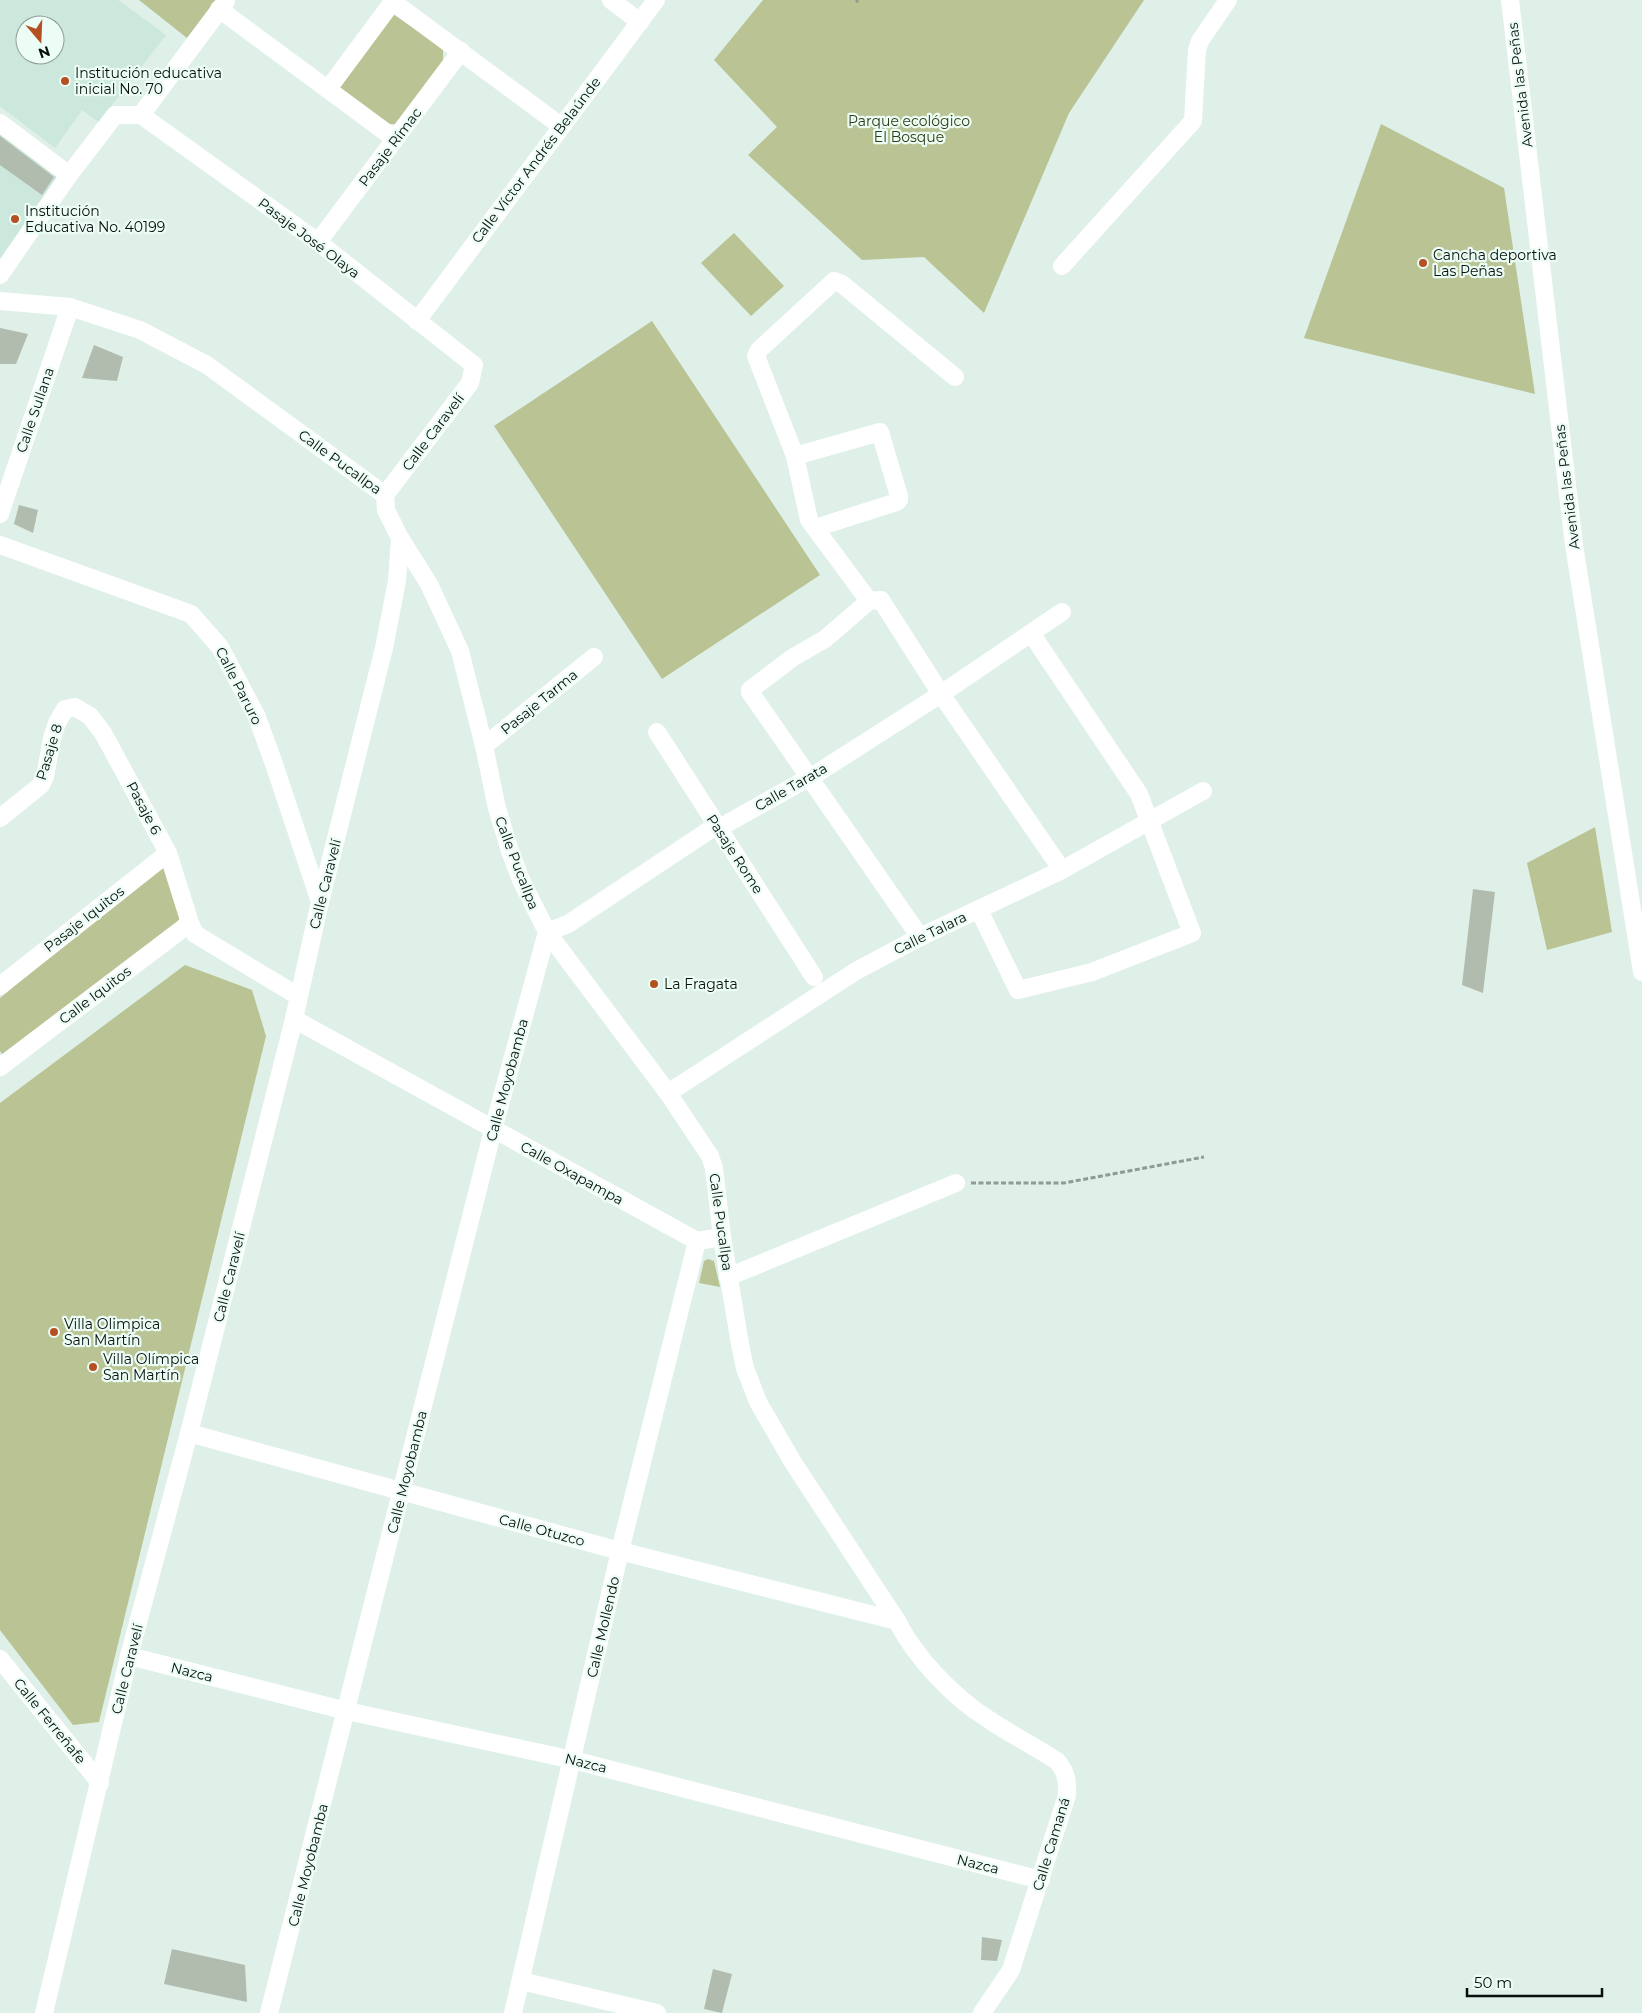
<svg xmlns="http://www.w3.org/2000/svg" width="1642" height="2013" viewBox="0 0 1642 2013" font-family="Montserrat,sans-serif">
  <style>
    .built { fill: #cce7db; fill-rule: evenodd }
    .green { fill: #b9c394 }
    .building { fill: #b1bcaf }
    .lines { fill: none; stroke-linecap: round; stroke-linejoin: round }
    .path { stroke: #8d9a95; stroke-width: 3; stroke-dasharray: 5 2.5; stroke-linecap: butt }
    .minor { stroke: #fff; stroke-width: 18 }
    .poi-dot { fill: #b55022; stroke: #ebfdf5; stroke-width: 2 }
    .labels { text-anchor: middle; stroke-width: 4.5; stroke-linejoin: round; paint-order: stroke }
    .poi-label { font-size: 14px; fill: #080e0c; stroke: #ebfdf5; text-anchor: start }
    .street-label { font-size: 14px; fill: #080e0c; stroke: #ebfdf5 }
    .park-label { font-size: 14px; fill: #323912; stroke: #ebfdf5 }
  </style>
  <rect width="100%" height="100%" fill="#def0e8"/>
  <g class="built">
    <path d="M0 0H118L166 35 99 122 82 110 55 148 0 106ZM25 25H55V55H25Z"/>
    <path d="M0 133 62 177 0 260Z"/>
  </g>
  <g class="green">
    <path d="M139 0H216L187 38Z"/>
    <path d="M763 0H1144L1069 113 984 313 924 257 862 260 748 155 777 127 714 60Z"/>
    <path d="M390 12 443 48V62L395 124H383L340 93 338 82Z"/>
    <path d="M1381 124 1504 188 1535 394 1304 338Z"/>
    <path d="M734 233 784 286 751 316 701 263Z"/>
    <path d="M652 321 820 575 662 679 494 426Z"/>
    <path d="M1595 827 1612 932 1547 950 1527 863Z"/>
    <path d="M165 862 180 918 175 926 7 1054H2L0 1051V998Z"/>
    <path d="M185 965 252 990 266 1036 99 1722 73 1725 0 1630V1103Z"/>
    <path d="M708 1259 714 1261 720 1287 699 1283 704 1261Z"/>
  </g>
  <g class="building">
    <path d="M0 136 54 177 42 195 0 165Z"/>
    <path d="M0 328 28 334 16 364H0Z"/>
    <path d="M94 345 123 357 117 381 82 378Z"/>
    <path d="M19 505 38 510 33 533 14 524Z"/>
    <path d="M1473 889 1495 892 1483 993 1462 985Z"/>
    <path d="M982 1937 1002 1940 997 1961 981 1960Z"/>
    <path d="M172 1949 245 1965 247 2002 164 1984Z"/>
    <path d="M713 1969 732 1974 722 2013 704 2009Z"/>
  </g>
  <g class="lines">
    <g class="path">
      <path d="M856 2 858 0"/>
      <path d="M971 1183H1064L1204 1157"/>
    </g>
    <g class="minor">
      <path d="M611 0 640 22"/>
      <path d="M1510 0 1574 545 1642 972"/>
      <path d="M393 2 561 126"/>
      <path d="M219 9 395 139"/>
      <path d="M328 89 394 0"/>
      <path d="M141 115 318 242 474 365 470 383 385 495"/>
      <path d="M141 115 226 1"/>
      <path d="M0 123 69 175"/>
      <path d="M318 242 461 51"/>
      <path d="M1062 266 1193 121 1197 50 1200 41 1228 0"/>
      <path d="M0 275 69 175 115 115H141"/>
      <path d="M0 301 70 307 140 330 207 365 385 495 386 510 400 538 429 584 460 651 484 746 497 808 510 851 521 880 547 932 668 1093 710 1156 714 1168 722 1237 740 1344 745 1368 758 1402 794 1464 897 1621C915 1657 953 1697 988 1719 1010 1734 1034 1746 1057 1761 1066 1771 1068 1781 1067 1795L1011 1970 982 2013"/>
      <path d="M417 321 656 0"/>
      <path d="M795 456 880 432 899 496V500L897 502 815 528"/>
      <path d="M0 514 70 307"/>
      <path d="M0 545 191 614 220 647 257 717 274 764 320 902"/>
      <path d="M869 601 809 520 795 456 756 356 759 350 834 281 842 284 955 377"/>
      <path d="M657 732 814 977"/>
      <path d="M484 746 594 657"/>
      <path d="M0 818 41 785 45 777 52 738 57 723 65 709 75 707 90 716 103 733 168 853 190 923 195 934 298 996"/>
      <path d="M979 910 1018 990 1092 972 1192 933 1139 794 1031 633"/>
      <path d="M547 932 568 924 711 829 719 828 819 772 941 694 1062 612"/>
      <path d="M920 937 750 692V690L792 658 825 639 869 601 881 600 941 694 1062 870"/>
      <path d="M0 986 168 853"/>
      <path d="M294 1019 697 1241 722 1237"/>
      <path d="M0 1067 190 923"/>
      <path d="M668 1093 856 971 920 937 1062 870 1203 791"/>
      <path d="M728 1277 956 1183"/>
      <path d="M189 1433 620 1551 897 1621"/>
      <path d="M129 1656 347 1711 573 1760 1041 1880"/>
      <path d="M0 1659 100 1783"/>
      <path d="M521 1981 657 2013"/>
      <path d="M44 2013 129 1656 189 1433 294 1019 320 902 384 648 397 581 400 538"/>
      <path d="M269 2013 493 1130 547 932"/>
      <path d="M513 2013 620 1551 697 1241"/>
    </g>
  </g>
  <g class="poi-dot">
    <circle cx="65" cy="81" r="5"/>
    <circle cx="15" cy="219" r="5"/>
    <circle cx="1423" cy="263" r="5"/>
    <circle cx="654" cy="984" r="5"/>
    <circle cx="54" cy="1332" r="5"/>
    <circle cx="93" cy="1367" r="5"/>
  </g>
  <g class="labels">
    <g class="poi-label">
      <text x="75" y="78">Institución educativa<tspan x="75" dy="16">inicial No. 70</tspan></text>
      <text x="25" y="216">Institución<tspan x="25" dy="16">Educativa No. 40199</tspan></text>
      <text x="1433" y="260">Cancha deportiva<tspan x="1433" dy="16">Las Peñas</tspan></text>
      <text x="664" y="989">La Fragata</text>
      <text x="64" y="1329">Villa Olimpica<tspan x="64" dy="16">San Martín</tspan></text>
      <text x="103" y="1364">Villa Olímpica<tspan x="103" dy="16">San Martín</tspan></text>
    </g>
    <g class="street-label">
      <text transform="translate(1520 85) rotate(-97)" y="5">Avenida las Peñas</text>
      <text transform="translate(390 147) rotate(-53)" y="5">Pasaje Rímac</text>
      <text transform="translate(536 160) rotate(-53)" y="5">Calle Víctor Andrés Belaúnde</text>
      <text transform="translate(309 238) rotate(37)" y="5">Pasaje José Olaya</text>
      <text transform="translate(35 410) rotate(-71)" y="5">Calle Sullana</text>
      <text transform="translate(433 432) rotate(-53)" y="5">Calle Caravelí</text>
      <text transform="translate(340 462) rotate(36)" y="5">Calle Pucallpa</text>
      <text transform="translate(1567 487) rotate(-97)" y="5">Avenida las Peñas</text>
      <text transform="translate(239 686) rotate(63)" y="5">Calle Paruro</text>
      <text transform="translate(539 702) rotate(-39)" y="5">Pasaje Tarma</text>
      <text transform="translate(49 752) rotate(-73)" y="5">Pasaje 8</text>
      <text transform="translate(791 787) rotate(-30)" y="5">Calle Tarata</text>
      <text transform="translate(144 808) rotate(62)" y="5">Pasaje 6</text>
      <text transform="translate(735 854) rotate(57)" y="5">Pasaje Rome</text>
      <text transform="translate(517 863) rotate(69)" y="5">Calle Pucallpa</text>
      <text transform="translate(325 884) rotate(-76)" y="5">Calle Caravelí</text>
      <text transform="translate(84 919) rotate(-38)" y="5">Pasaje Iquitos</text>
      <text transform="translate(930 933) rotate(-26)" y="5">Calle Talara</text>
      <text transform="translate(95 995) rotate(-37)" y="5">Calle Iquitos</text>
      <text transform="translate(507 1080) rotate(-75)" y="5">Calle Moyobamba</text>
      <text transform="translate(572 1173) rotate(29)" y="5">Calle Oxapampa</text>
      <text transform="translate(721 1222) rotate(82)" y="5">Calle Pucallpa</text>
      <text transform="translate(229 1277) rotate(-76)" y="5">Calle Caravelí</text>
      <text transform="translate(407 1472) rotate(-76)" y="5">Calle Moyobamba</text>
      <text transform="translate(542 1530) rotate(15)" y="5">Calle Otuzco</text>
      <text transform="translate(603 1627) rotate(-77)" y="5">Calle Mollendo</text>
      <text transform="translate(127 1669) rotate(-76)" y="5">Calle Caravelí</text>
      <text transform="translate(192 1672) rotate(14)" y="5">Nazca</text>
      <text transform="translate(50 1721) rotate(51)" y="5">Calle Ferreñafe</text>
      <text transform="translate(586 1763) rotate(14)" y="5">Nazca</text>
      <text transform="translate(1051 1844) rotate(-73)" y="5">Calle Camaná</text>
      <text transform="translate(978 1864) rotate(14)" y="5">Nazca</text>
      <text transform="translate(308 1865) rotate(-76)" y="5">Calle Moyobamba</text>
    </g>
    <g class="park-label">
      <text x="909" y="126">Parque ecológico<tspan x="909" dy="16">El Bosque</tspan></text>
    </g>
  </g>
  <g transform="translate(40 40) rotate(161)"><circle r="24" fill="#ebfdf5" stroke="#909d98"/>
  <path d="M0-4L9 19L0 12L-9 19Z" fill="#b55022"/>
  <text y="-8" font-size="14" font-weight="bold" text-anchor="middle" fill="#080e0c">N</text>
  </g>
  <path d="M1467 1988v8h135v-8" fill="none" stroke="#080e0c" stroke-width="2.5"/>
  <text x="1474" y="1988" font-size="15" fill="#080e0c" stroke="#ebfdf5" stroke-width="4" paint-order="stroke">50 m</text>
</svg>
